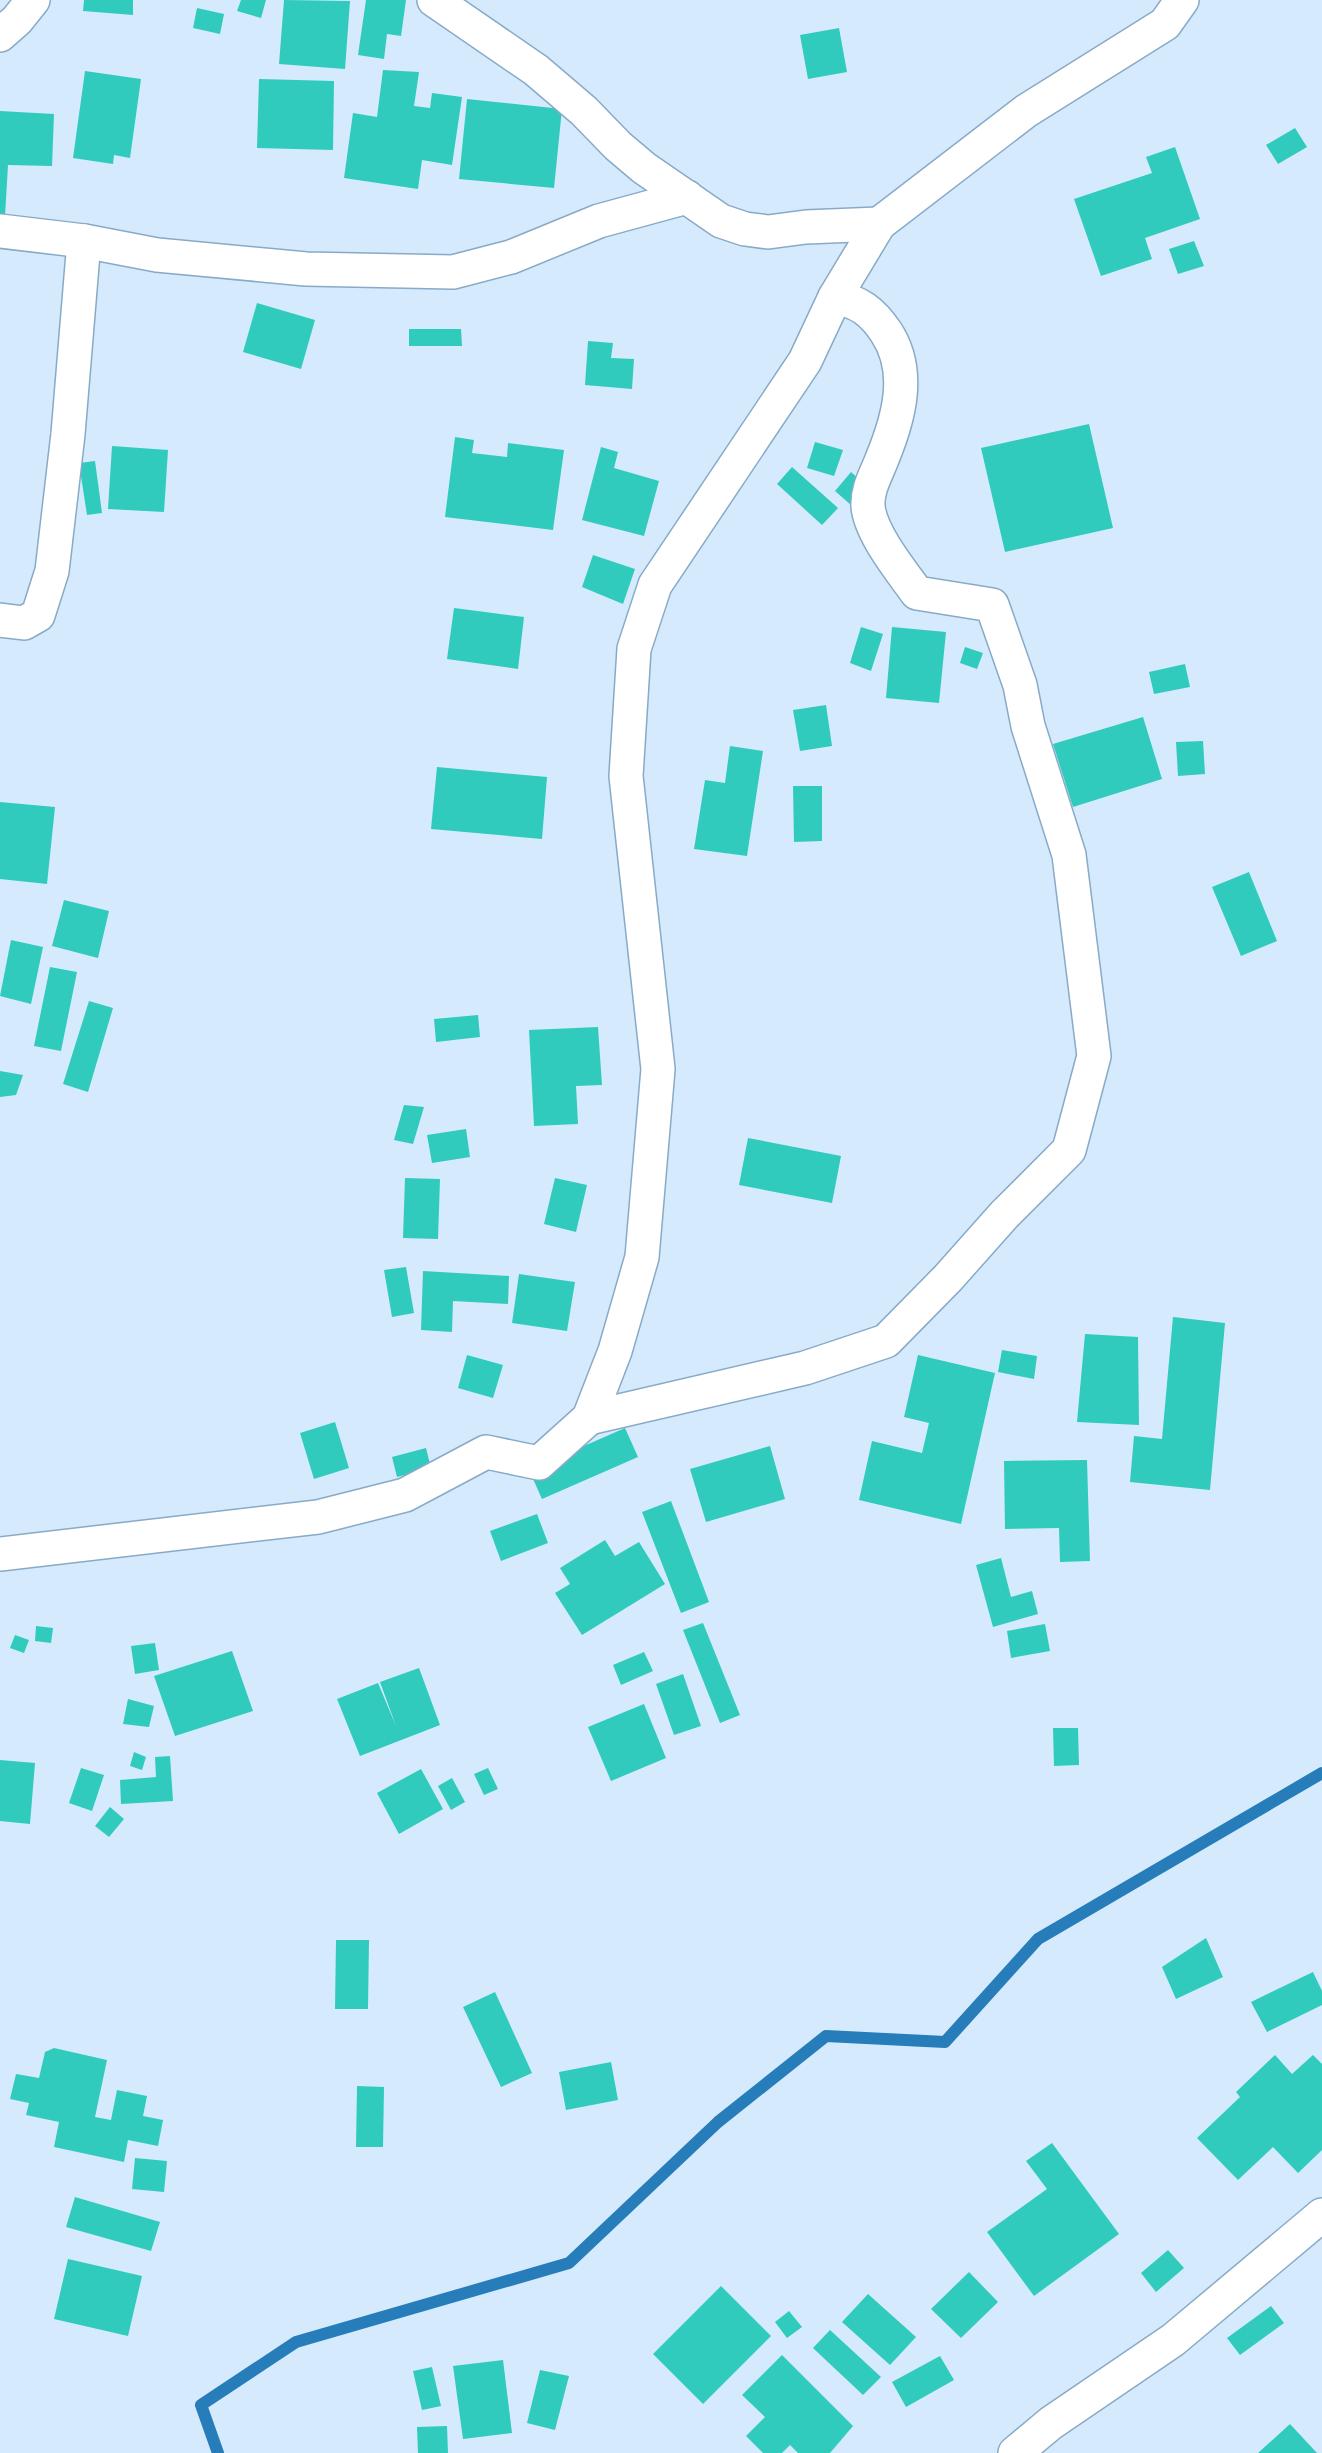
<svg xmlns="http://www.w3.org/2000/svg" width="1322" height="2453" viewBox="0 0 1322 2453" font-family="'Open Sans',sans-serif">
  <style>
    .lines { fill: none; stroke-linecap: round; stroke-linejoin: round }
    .stream { stroke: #267dba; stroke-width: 12 }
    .building { fill: #30cbbc }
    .minor-casing { stroke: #88aac7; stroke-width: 36 }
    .minor { stroke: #fff; stroke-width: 33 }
  </style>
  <rect width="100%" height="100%" fill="#d5eafd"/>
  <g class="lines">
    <path class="stream" d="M218 2453 201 2405 296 2342 569 2263 718 2122 826 2036 945 2042 1038 1939 1322 1773"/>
  </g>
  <g class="building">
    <path d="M84 0H133V15L83 11Z"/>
    <path d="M241 0H266L261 18 237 11Z"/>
    <path d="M284 0 350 1 345 69 279 64Z"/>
    <path d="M366 0H406L401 36 387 34 384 59 358 55Z"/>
    <path d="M197 8 224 14 220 34 193 28Z"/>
    <path d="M839 28 847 72 808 79 800 35Z"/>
    <path d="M383 70 419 72 414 106 430 108 432 93 462 97 452 165 422 160 418 189 344 178 353 113 377 117Z"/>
    <path d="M85 71 141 79 130 158 114 155 113 164 73 158Z"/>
    <path d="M259 79 334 81 333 150 257 148Z"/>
    <path d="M467 99 562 109 554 188 459 179Z"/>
    <path d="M0 111 54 114 52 166 8 165 5 216H0Z"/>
    <path d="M1295 128 1307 147 1278 164 1266 145Z"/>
    <path d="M1175 147 1200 219 1145 238 1152 259 1101 276 1074 199 1152 173 1146 157Z"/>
    <path d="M1194 241 1204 266 1178 274 1169 249Z"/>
    <path d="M257 303 315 320 301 369 243 352Z"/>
    <path d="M409 329H461L462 346H409Z"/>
    <path d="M588 341 613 343 611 358 634 359 632 389 585 385Z"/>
    <path d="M1089 424 1113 528 1005 552 981 448Z"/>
    <path d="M455 437 474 440 472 453 507 457 508 443 564 450 553 530 445 517Z"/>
    <path d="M815 442 843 450 834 476 807 468Z"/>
    <path d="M112 446 168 450 164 512 108 509Z"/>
    <path d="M601 447 618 452 614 468 659 481 644 536 582 520Z"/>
    <path d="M95 461 102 513 87 515 79 463Z"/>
    <path d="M792 467 838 508 822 525 777 484Z"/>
    <path d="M851 472 867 486 851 505 835 491Z"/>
    <path d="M593 555 635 569 623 604 582 587Z"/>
    <path d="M454 608 524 617 518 669 447 659Z"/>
    <path d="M861 627 883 634 871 671 850 663Z"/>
    <path d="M892 627 946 632 939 703 886 698Z"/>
    <path d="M965 647 983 653 977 669 960 663Z"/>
    <path d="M1185 664 1190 687 1154 694 1149 672Z"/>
    <path d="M826 705 832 746 800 751 793 710Z"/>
    <path d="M1143 717 1162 779 1073 807 1053 744Z"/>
    <path d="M1203 741 1205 774 1178 776 1176 742Z"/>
    <path d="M730 746 763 751 747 856 694 849 705 780 725 783Z"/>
    <path d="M437 767 547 777 542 839 431 829Z"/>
    <path d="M793 786H822V841L794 842Z"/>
    <path d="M0 802 55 807 47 884 0 879Z"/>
    <path d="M1249 872 1277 941 1241 956 1212 887Z"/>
    <path d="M64 900 109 911 98 958 52 946Z"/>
    <path d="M11 940 43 947 31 1004 0 996Z"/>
    <path d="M50 967 77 972 61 1051 34 1046Z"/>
    <path d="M89 1001 113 1008 88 1092 63 1084Z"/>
    <path d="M478 1015 480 1037 436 1042 434 1019Z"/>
    <path d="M598 1027 602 1085 576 1086 578 1124 534 1126 529 1030Z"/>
    <path d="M0 1071 23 1075 16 1095 0 1097Z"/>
    <path d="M404 1105 424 1107 413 1144 394 1140Z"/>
    <path d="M466 1129 470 1157 432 1163 427 1135Z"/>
    <path d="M748 1138 841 1156 832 1203 739 1185Z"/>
    <path d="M405 1178 440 1179 438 1239 403 1238Z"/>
    <path d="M555 1178 587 1185 576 1232 544 1224Z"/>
    <path d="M406 1267 414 1313 392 1317 384 1270Z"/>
    <path d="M423 1271 509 1276 508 1304 453 1301 452 1332 421 1330Z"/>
    <path d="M519 1274 575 1282 567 1331 512 1323Z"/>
    <path d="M1173 1317 1225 1323 1210 1490 1130 1482 1134 1436 1162 1439Z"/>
    <path d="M1085 1334 1138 1337 1139 1425 1077 1422Z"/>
    <path d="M1002 1350 1037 1356 1034 1379 998 1372Z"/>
    <path d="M467 1355 503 1365 493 1398 458 1388Z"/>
    <path d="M918 1355 995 1373 961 1524 859 1500 872 1441 922 1453 929 1423 904 1417Z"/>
    <path d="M335 1422 349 1468 314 1479 300 1433Z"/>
    <path d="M625 1428 638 1457 542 1499 529 1470Z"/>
    <path d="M770 1446 785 1499 706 1522 690 1469Z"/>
    <path d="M426 1448 431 1468 397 1477 392 1457Z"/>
    <path d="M1087 1460 1090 1561 1060 1562 1059 1528 1005 1529 1004 1461Z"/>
    <path d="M671 1501 709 1602 681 1613 642 1512Z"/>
    <path d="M537 1514 548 1543 501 1561 490 1531Z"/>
    <path d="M605 1540 615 1556 639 1542 665 1584 582 1635 555 1593 570 1584 560 1568Z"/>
    <path d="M1001 1558 1011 1597 1032 1591 1038 1614 993 1627 976 1565Z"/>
    <path d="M703 1623 740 1715 720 1723 683 1630Z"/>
    <path d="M1045 1624 1050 1651 1011 1658 1007 1631Z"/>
    <path d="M36 1626 53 1628 51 1643 35 1641Z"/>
    <path d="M15 1635 29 1640 24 1653 10 1648Z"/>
    <path d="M155 1643 159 1670 135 1674 131 1646Z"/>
    <path d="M232 1651 253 1711 175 1736 154 1676Z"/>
    <path d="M644 1652 653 1671 621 1685 613 1665Z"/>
    <path d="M419 1668 440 1725 360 1756 337 1699 378 1683 396 1726 380 1682Z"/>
    <path d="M683 1674 701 1726 674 1735 656 1684Z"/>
    <path d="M128 1699 154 1706 149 1727 123 1724Z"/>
    <path d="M644 1704 666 1758 611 1781 588 1727Z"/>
    <path d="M1053 1728H1078L1079 1765 1054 1766Z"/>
    <path d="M134 1752 146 1757 142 1770 130 1766Z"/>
    <path d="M170 1756 173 1801 121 1804 120 1780 156 1777 155 1757Z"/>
    <path d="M0 1760 35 1763 30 1824 0 1821Z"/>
    <path d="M81 1768 104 1775 92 1811 69 1803Z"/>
    <path d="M488 1768 498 1789 484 1795 474 1774Z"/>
    <path d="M421 1769 443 1809 399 1834 377 1793Z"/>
    <path d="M452 1778 465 1802 451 1810 438 1786Z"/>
    <path d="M110 1807 124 1819 109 1837 95 1826Z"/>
    <path d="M1206 1938 1223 1977 1176 1999 1162 1967Z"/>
    <path d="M336 1940H369L368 2009H335Z"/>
    <path d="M1313 1972 1322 1991V2005L1267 2032 1251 2002Z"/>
    <path d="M495 1992 532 2073 501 2087 463 2007Z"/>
    <path d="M54 2048 107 2060 95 2117 111 2120 117 2090 147 2096 143 2116 163 2120 158 2146 128 2140 124 2162 54 2147 59 2122 26 2115 29 2103 10 2099 16 2074 39 2078 45 2052Z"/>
    <path d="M1275 2055 1292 2074 1313 2055 1322 2064V2150L1298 2173 1273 2147 1238 2180 1197 2138 1240 2097 1236 2092Z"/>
    <path d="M611 2062 618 2100 566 2110 559 2072Z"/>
    <path d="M357 2086 384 2087 383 2147H356Z"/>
    <path d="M1052 2143 1119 2234 1034 2296 987 2232 1047 2189 1026 2161Z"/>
    <path d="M135 2158 167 2161 164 2192 132 2189Z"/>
    <path d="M75 2197 160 2222 151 2251 66 2227Z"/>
    <path d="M1168 2250 1184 2268 1156 2292 1141 2273Z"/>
    <path d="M68 2259 142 2276 128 2336 54 2319Z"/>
    <path d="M969 2272 998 2302 961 2338 931 2309Z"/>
    <path d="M721 2286 771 2336 703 2404 653 2354Z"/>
    <path d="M868 2294 916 2337 890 2365 842 2322Z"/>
    <path d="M1271 2306 1284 2323 1240 2355 1227 2338Z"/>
    <path d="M789 2311 802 2327 787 2338 775 2322Z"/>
    <path d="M830 2330 881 2377 863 2395 813 2348Z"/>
    <path d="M782 2355 853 2426 830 2453H798L790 2445 782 2453H763L746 2436 765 2417 742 2395Z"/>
    <path d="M940 2356 954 2380 906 2407 892 2382Z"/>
    <path d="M503 2360 512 2433 463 2439 453 2366Z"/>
    <path d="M432 2367 441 2406 422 2410 413 2371Z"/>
    <path d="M540 2370 569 2376 555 2430 527 2423Z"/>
    <path d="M1290 2424 1317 2453H1258Z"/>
    <path d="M447 2426 448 2453H418L417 2427Z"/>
  </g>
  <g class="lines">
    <defs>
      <g id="minor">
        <path d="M434 0 536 70 584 111 618 146 644 168 721 221 745 229 768 232 806 227 879 224"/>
        <path d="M0 35 17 20 33 0"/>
        <path d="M0 231 84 241 157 255 306 269 453 272 511 257 599 221 687 197"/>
        <path d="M0 620 24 623 38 615 52 571 68 434 84 241"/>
        <path d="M589 1418 805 1368 886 1341 948 1278 1004 1215 1069 1150 1094 1056 1069 855 1028 726 1020 685 992 605 917 593C902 572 870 533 868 506 867 489 876 475 882 459 899 418 912 371 886 332 872 311 859 302 835 297"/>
        <path d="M0 1554 318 1517 405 1495 486 1452 539 1463 589 1418 615 1351 642 1257 658 1069 626 776 634 649 655 585 805 361 835 297 879 224 1026 111 1165 24 1182 0"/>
        <path d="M1015 2453 1051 2423 1173 2340 1322 2215"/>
      </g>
    </defs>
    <use href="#minor" class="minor-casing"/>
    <use href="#minor" class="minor"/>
  </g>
</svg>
